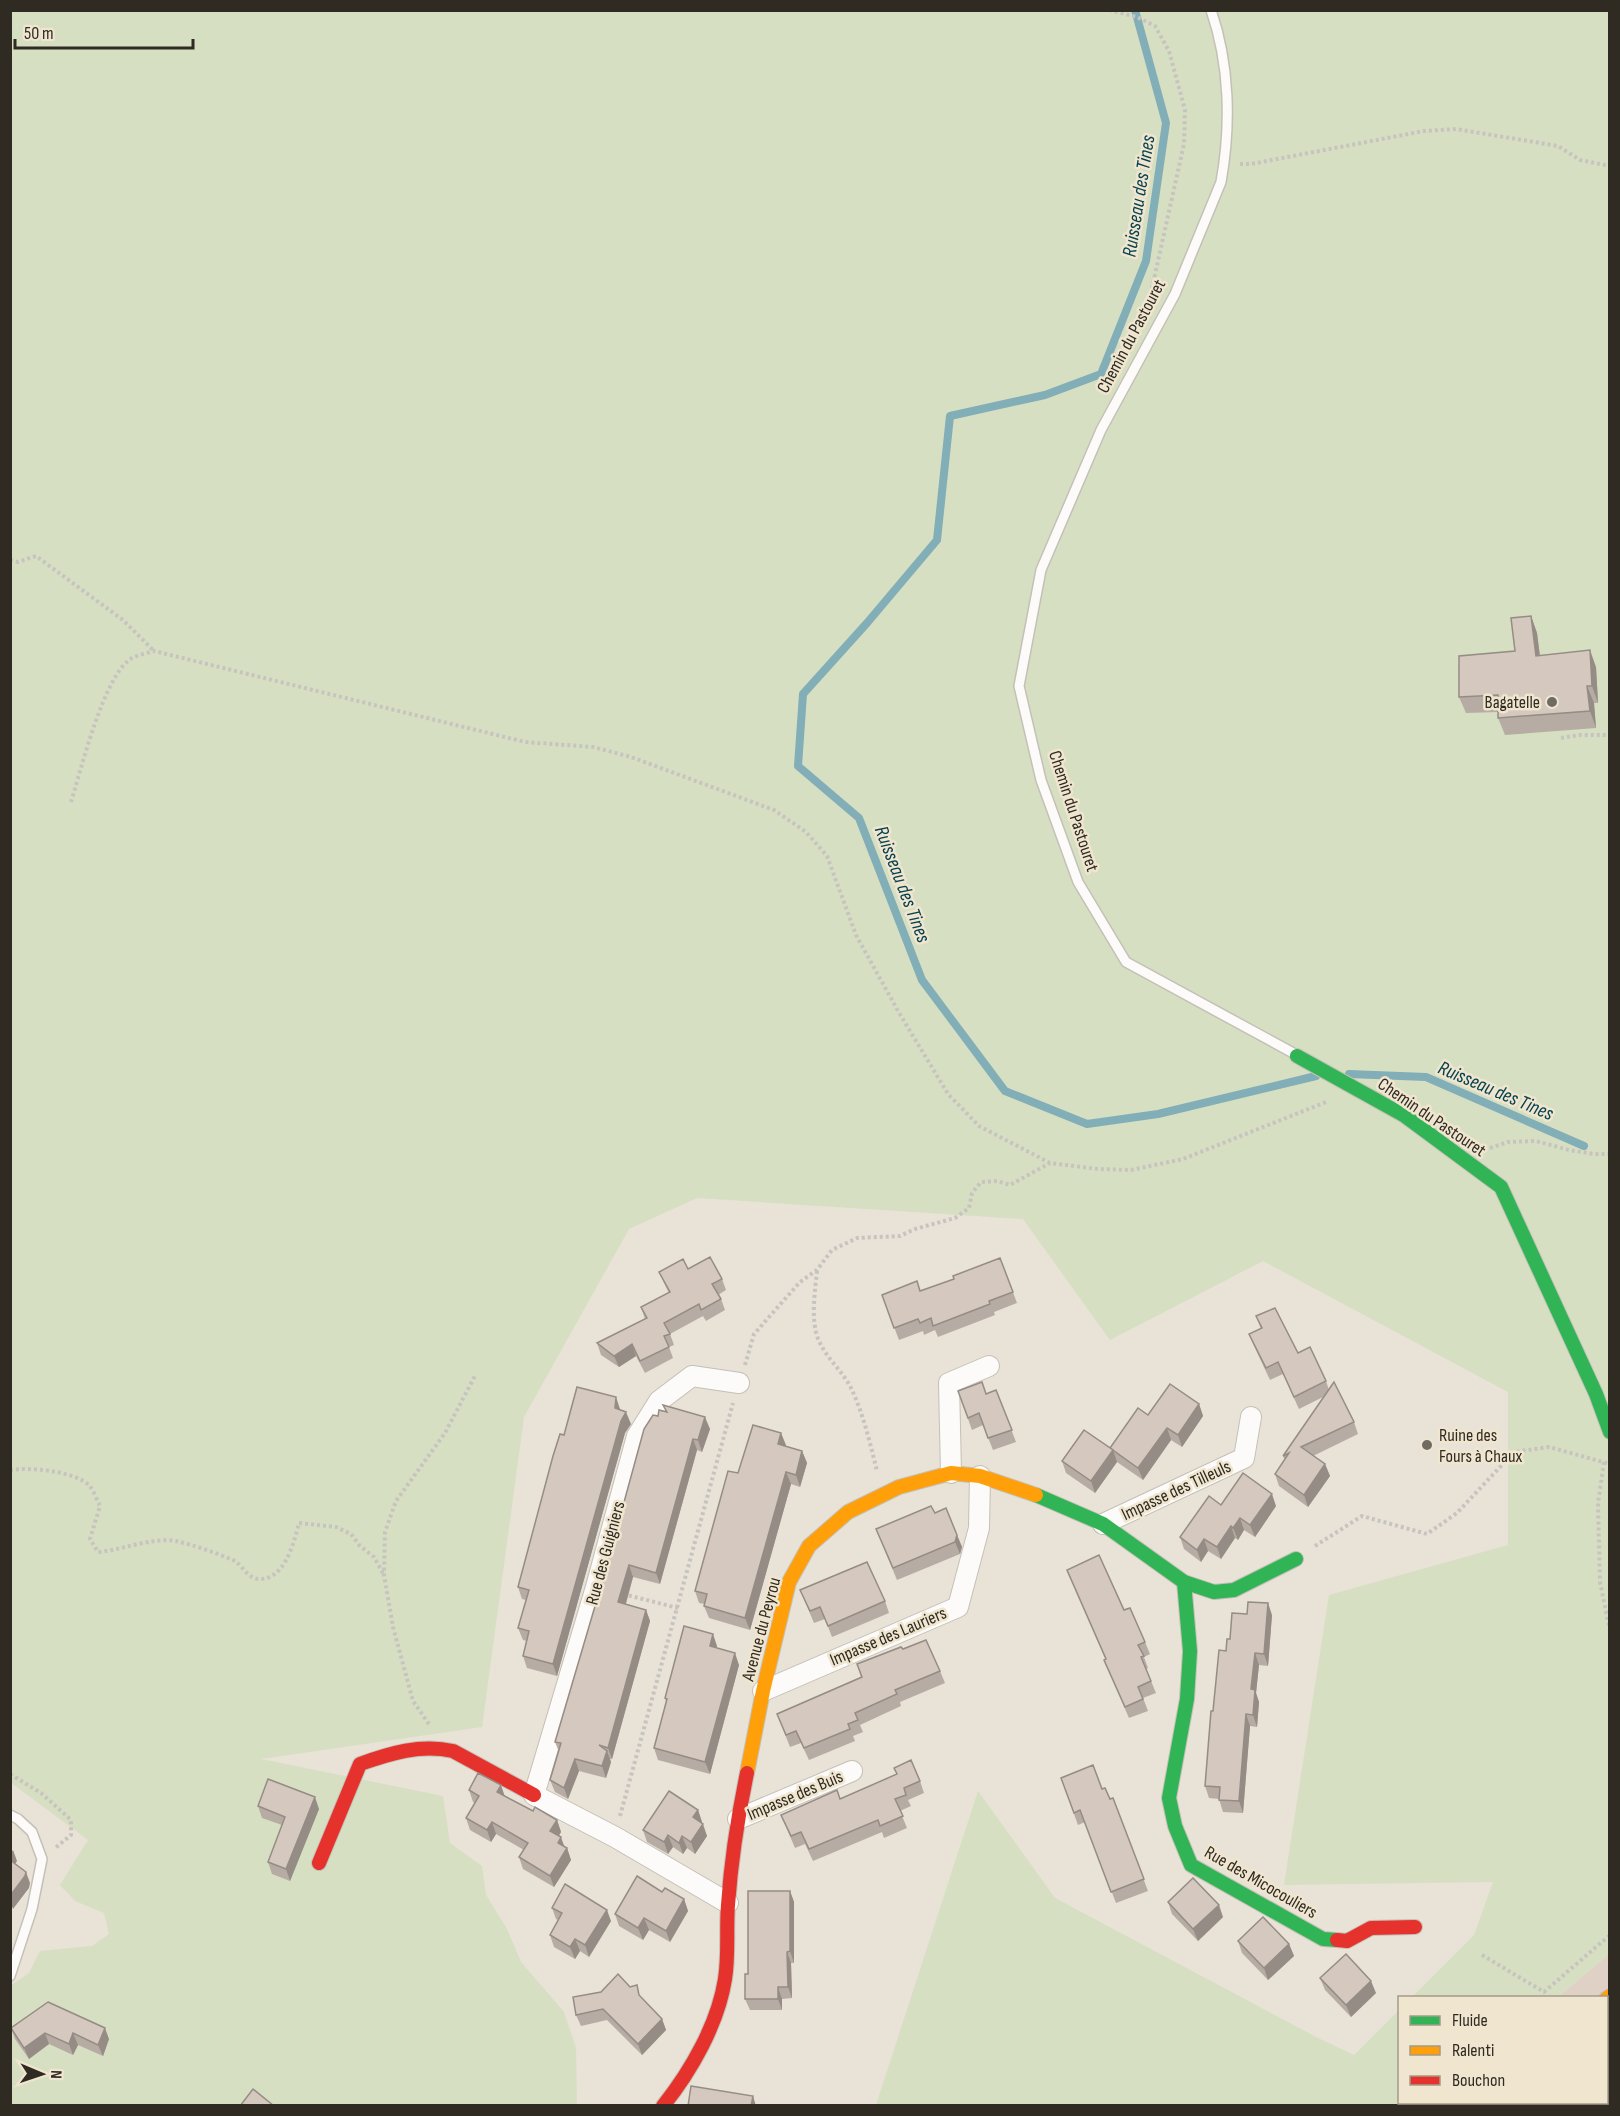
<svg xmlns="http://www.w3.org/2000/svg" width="1620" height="2116" viewBox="0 0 1620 2116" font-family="'Sofia Sans Condensed',sans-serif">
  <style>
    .industrial { fill: #e0d1c7 }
    .green { fill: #d7dfc2 }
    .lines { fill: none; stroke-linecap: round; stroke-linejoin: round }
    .stream { stroke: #82aeb7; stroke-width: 8 }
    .lane-casing { stroke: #c5c0b7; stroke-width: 12 }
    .street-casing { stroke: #c5c0b7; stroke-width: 22 }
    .fast-casing { stroke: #c5c0b7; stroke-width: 16 }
    .slow-casing { stroke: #c5c0b7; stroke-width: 16 }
    .jam-casing { stroke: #c5c0b7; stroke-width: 16 }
    .path { stroke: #c7c4c0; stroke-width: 4; stroke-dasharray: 3 3; stroke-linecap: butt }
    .lane { stroke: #fcfbf9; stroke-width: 9 }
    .street { stroke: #fcfbf9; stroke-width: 20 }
    .fast { stroke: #30b455; stroke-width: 14 }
    .slow { stroke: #ff9f0a; stroke-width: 14 }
    .jam { stroke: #e5322d; stroke-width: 14 }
    .wall { fill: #b7aca3 }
    .shaded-wall { fill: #958c85 }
    .building { fill: #d5c8be; stroke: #958c85; stroke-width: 1.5 }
    .poi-dot { fill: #706b62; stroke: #f0e5cf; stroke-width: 2 }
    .labels { text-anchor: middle; stroke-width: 5; stroke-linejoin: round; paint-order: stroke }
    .street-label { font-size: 18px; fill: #2f2b23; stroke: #f0e5cf }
    .poi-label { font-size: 18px; fill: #2f2b23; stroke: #f0e5cf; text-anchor: end }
    .water-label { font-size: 20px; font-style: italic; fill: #05424f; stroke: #f0e5cf }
  </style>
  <rect width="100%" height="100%" fill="#e8e2d7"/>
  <path class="industrial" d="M1609 1954V2105L1432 2106 1436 2102H1606V1998L1558 1997Z"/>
  <g class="green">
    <path d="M11 11H1609V1954L1558 1997H1412L1474 1935 1493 1882 1284 1885 1329 1595 1508 1545V1392L1263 1261 1110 1340 1023 1219 697 1198 629 1229 524 1417 482 1727 261 1759 443 1796 450 1843 482 1866 486 1895 507 1929 521 1962 564 2012 576 2048 577 2105H11L10 1986 29 1973 40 1951 92 1946 109 1934 104 1913 75 1901 60 1885 88 1840 10 1782Z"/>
    <path d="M978 1791 1055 1898 1318 2038 1354 2055 1399 2010 1400 2102 1436 2103 1432 2106 876 2105Z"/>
  </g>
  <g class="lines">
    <g class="stream">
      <path d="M1135 10 1166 123 1146 261 1101 374 1045 395 950 416 937 540 867 623 803 694 798 766 859 818 922 980 1005 1091 1087 1124 1158 1114 1316 1076"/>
      <path d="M1349 1074 1426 1077 1584 1146"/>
    </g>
    <defs>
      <g id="lane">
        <path d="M1211 10C1230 65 1231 126 1221 182L1175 294 1101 430 1041 570 1019 686 1041 780 1078 882 1126 962 1295 1054"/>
        <path d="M10 1815 18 1819 32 1832 42 1859 32 1909 10 1976"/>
      </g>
      <g id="street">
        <path d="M951 1473 949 1383 989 1366"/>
        <path d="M1103 1524 1244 1458 1251 1417"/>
        <path d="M763 1691 958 1607 979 1528 980 1476"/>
        <path d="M738 1819 852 1771"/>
        <path d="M728 1903 615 1837 534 1795 596 1587 637 1436 659 1401 692 1376 739 1383"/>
      </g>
      <g id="fast">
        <path d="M1297 1056 1405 1116 1501 1187 1596 1394 1610 1432"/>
        <path d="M1036 1495 1103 1524 1184 1582 1214 1592 1234 1590 1296 1559"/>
        <path d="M1184 1582 1190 1651 1187 1699 1169 1798 1175 1826 1191 1865 1323 1939 1337 1940"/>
        <path d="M1492 2106 1495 2102"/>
      </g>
      <g id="slow">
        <path d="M747 1773 763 1691 789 1582 809 1546 848 1512 899 1487 951 1473 980 1476 1036 1495"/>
        <path d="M1606 1999 1610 1996"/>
        <path d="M1606 2045 1610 2042"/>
      </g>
      <g id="jam">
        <path d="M319 1863 360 1764C391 1753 420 1744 453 1751L534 1795"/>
        <path d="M1337 1940 1347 1941 1371 1928 1415 1927"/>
        <path d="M663 2106C691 2071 718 2024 725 1979 729 1955 726 1929 728 1905 731 1861 738 1816 747 1773"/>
        <path d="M1542 2106 1545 2102"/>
      </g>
    </defs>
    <use href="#lane" class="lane-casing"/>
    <use href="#street" class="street-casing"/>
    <use href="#fast" class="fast-casing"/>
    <use href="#slow" class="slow-casing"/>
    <use href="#jam" class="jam-casing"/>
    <g class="path">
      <path d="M1109 10 1137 17 1155 26 1169 51 1185 110 1184 144 1148 306"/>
      <path d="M1240 164H1251L1424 131 1456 129 1558 146 1580 160 1610 166"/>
      <path d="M10 560 18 562 36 556 123 620 154 651"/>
      <path d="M1561 738 1580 735H1610"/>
      <path d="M71 802C81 770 104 674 132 658 138 655 147 653 154 651L525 742 593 747 631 757 774 810 806 832 827 856 856 935 898 1011 948 1094 979 1126 1050 1163 1098 1169 1131 1170 1183 1159 1326 1102"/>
      <path d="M1490 1148 1508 1142 1536 1141 1569 1150 1594 1154H1610"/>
      <path d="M817 1271C815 1291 811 1316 817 1336 824 1356 840 1368 850 1386 863 1412 870 1443 877 1471"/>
      <path d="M745 1365 754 1334 800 1282 817 1270 832 1250 857 1238 900 1236 915 1229 955 1218 969 1208 972 1193 981 1182 997 1181 1010 1185 1050 1163"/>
      <path d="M1604 1462 1598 1503 1600 1582 1610 1631"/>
      <path d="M10 1470C31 1467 73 1471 89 1485 94 1491 97 1500 100 1506L90 1539 98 1552C123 1550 151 1537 176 1541 194 1545 216 1553 233 1560 243 1565 246 1578 259 1579 285 1580 294 1542 299 1523L336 1527 351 1534 360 1546 374 1557 384 1575"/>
      <path d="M1315 1546 1362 1516 1427 1534 1457 1513 1514 1452 1549 1447 1610 1464"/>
      <path d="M623 1594 678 1608"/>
      <path d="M429 1724 413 1701 393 1627 384 1575 385 1532 396 1501 445 1433 476 1374"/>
      <path d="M10 1774 41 1793 71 1820V1835L54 1849"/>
      <path d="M620 1816 733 1403"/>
      <path d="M1482 1955 1544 1992 1610 1935"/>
    </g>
    <use href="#lane" class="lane"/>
    <use href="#street" class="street"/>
    <use href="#fast" class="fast"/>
    <use href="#slow" class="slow"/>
    <use href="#jam" class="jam"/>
  </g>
  <g class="wall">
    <path d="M1531 616 1537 633 1540 656 1596 667 1598 703H1594L1596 728 1505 735 1498 718V712L1466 713 1459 697 1515 651Z"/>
    <path d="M1000 1258 1017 1303 994 1312 995 1315 938 1337 935 1330 924 1335 923 1331 899 1340 882 1295 920 1291 954 1279Z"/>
    <path d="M688 1269 722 1279 726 1290 718 1295 721 1299 725 1310 706 1321 703 1316 670 1334 674 1345 669 1347 673 1358 645 1373 636 1356 619 1367 601 1355 597 1343 645 1319 641 1307 669 1293 664 1283 659 1272Z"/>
    <path d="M1256 1316 1298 1353 1326 1381 1329 1390 1354 1422 1358 1434 1313 1456 1325 1464 1330 1476 1308 1507 1279 1486 1275 1474 1285 1460 1283 1456 1325 1396 1299 1409 1283 1374 1270 1380 1254 1346 1249 1334 1261 1329Z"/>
    <path d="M996 1390 1016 1442 993 1450 983 1425 972 1430 958 1391 986 1394Z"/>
    <path d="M1199 1404 1203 1416 1182 1447 1171 1440 1143 1480 1117 1462 1095 1493 1066 1473 1062 1461 1110 1448 1148 1415Z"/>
    <path d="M663 1405 710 1429 702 1452 697 1450 660 1584 633 1577 626 1604 646 1610 650 1621 612 1759H610L611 1762 606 1778 579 1771 568 1799 555 1792 550 1780 559 1752 555 1742 666 1412Z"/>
    <path d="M620 1410 631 1424 625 1433 557 1676 527 1668 523 1656 527 1641 523 1640 518 1628 526 1600 522 1599 518 1587 564 1435Z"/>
    <path d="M786 1445 785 1446 802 1451 807 1463 800 1487 791 1484 750 1630 709 1618 704 1606 705 1604 699 1603 695 1591 738 1473Z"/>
    <path d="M1221 1505 1276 1506 1255 1537 1244 1530 1238 1540 1235 1538 1221 1559 1208 1551 1201 1562 1184 1549 1180 1537Z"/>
    <path d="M935 1513 957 1535 962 1547 960 1554 897 1580 876 1529Z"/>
    <path d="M1067 1570 1124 1610 1145 1642 1150 1654 1144 1657 1148 1668 1146 1669 1156 1693 1143 1698 1148 1711 1129 1718 1109 1672 1104 1660H1106Z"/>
    <path d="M800 1590 885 1601 889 1613 832 1637 825 1619 814 1623Z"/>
    <path d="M1272 1615 1268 1666 1259 1665 1256 1693 1259 1702 1257 1727 1250 1726 1243 1813 1223 1812 1219 1799 1209 1798 1205 1786 1213 1711 1226 1651 1230 1639Z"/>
    <path d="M717 1646V1648L739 1665 710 1774 658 1760 654 1748 666 1702 665 1698Z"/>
    <path d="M903 1649 940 1671 945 1683 900 1702 901 1706 860 1725 863 1732 853 1736 855 1741 809 1760 801 1743 790 1747 777 1714 861 1677 857 1664Z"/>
    <path d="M894 1768 920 1781 924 1793 908 1800 911 1806 900 1811 907 1828 884 1838 882 1832 813 1861 805 1844 795 1848 781 1815 840 1799 897 1774Z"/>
    <path d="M1061 1778 1102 1789 1110 1799 1113 1798 1148 1891 1116 1903 1085 1822 1078 1825Z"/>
    <path d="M469 1790 504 1796 533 1811 557 1820 561 1832 559 1836 565 1847 567 1848 571 1860 554 1887 523 1869 519 1857 524 1850 496 1834 491 1842 470 1830 466 1818 475 1803 473 1802Z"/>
    <path d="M258 1806 319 1809 290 1881 272 1874 268 1862 282 1825 262 1818Z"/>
    <path d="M698 1810 702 1822 701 1823 707 1836 695 1854 687 1848 683 1854 673 1847 668 1854 647 1842 643 1830Z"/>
    <path d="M790 1891 794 1902V1963H791L792 1998 782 1999V2010H750L745 1999 748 1974Z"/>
    <path d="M662 1892 684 1899 688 1911 670 1942 649 1930 643 1940 619 1926 615 1914Z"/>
    <path d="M1168 1902 1223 1917 1198 1941 1172 1914Z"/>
    <path d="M552 1908 611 1921 589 1957 580 1951 575 1959 554 1947 550 1935 558 1920 556 1919Z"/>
    <path d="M1238 1941 1289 1944 1294 1956 1268 1980 1242 1953Z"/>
    <path d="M1320 1978 1376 1993 1351 2017 1325 1990Z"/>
    <path d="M641 1998 662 2019 666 2030 642 2055 607 2020 581 2026 576 2015Z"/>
    <path d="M48 2002 109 2039 103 2056 78 2045 73 2055 49 2044 29 2059 15 2039 11 2028Z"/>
  </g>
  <g class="shaded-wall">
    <path d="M1531 616 1537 633 1542 673 1536 656Z"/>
    <path d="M1590 650 1596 667 1598 703 1592 686Z"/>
    <path d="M1587 686 1594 703 1596 728 1590 711Z"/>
    <path d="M632 1344 636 1356 619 1367 614 1356Z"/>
    <path d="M616 1397 620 1409 619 1420 615 1408Z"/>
    <path d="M1199 1404 1203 1416 1182 1447 1178 1435Z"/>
    <path d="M626 1412 631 1424 625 1433 557 1676 553 1664 621 1421Z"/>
    <path d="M705 1417 710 1429 702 1452 698 1440Z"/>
    <path d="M1167 1428 1171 1440 1143 1480 1138 1468Z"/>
    <path d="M781 1433 786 1445 782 1456 778 1444Z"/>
    <path d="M693 1439 697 1450 660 1584 656 1573Z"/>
    <path d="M1113 1450 1117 1462 1095 1493 1091 1481Z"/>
    <path d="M802 1451 807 1463 800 1487 796 1475Z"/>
    <path d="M1325 1464 1330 1476 1308 1507 1304 1495Z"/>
    <path d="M786 1472 791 1484 750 1630 745 1618Z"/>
    <path d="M1272 1494 1276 1506 1255 1537 1250 1525Z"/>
    <path d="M1240 1518 1244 1530 1238 1540 1233 1528Z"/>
    <path d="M1231 1526 1235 1538 1221 1559 1217 1547Z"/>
    <path d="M957 1535 962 1547 960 1554 955 1542Z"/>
    <path d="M1204 1539 1208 1551 1201 1562 1197 1550Z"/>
    <path d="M629 1565 633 1577 623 1613 618 1602Z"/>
    <path d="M1268 1603 1272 1615 1268 1666 1264 1654Z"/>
    <path d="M646 1610 650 1621 612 1759 608 1748Z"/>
    <path d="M713 1634 717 1646 714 1658 710 1646Z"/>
    <path d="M735 1653 739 1665 710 1774 705 1762Z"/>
    <path d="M1255 1653 1259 1665 1256 1693 1259 1702 1257 1727 1253 1715 1251 1689Z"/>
    <path d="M1246 1714 1250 1726 1243 1813 1239 1801Z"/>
    <path d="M607 1751 611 1762 606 1778 602 1766Z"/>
    <path d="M575 1759 579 1771 568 1799 564 1788Z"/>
    <path d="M501 1785 505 1797 497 1792Z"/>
    <path d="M315 1797 319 1809 290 1881 286 1869Z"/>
    <path d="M698 1810 702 1822 697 1829 693 1817Z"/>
    <path d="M557 1820 561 1832 554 1842 550 1831Z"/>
    <path d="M492 1822 496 1834 491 1842 487 1830Z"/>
    <path d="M703 1824 707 1836 695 1854 691 1842Z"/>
    <path d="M668 1835 673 1847 668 1854 664 1842Z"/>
    <path d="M682 1836 687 1848 683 1854 679 1843Z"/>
    <path d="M561 1837 565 1849 558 1843Z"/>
    <path d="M567 1848 571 1860 554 1887 550 1876Z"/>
    <path d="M13 1850 17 1861 12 1869 10 1866V1854Z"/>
    <path d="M26 1872 30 1883 29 1888 13 1909 10 1902V1896Z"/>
    <path d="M790 1891 794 1902V1963L790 1951Z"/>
    <path d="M684 1899 688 1911 670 1942 666 1931Z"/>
    <path d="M1219 1905 1223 1917 1198 1941 1193 1929Z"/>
    <path d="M607 1910 611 1921 589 1957 585 1945Z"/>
    <path d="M644 1918 649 1930 643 1940 638 1928Z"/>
    <path d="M575 1939 580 1951 575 1959 570 1947Z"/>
    <path d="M1289 1944 1294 1956 1268 1980 1264 1968Z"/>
    <path d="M787 1952 791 1963 792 1998 788 1987Z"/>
    <path d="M1371 1981 1376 1993 1351 2017 1346 2005Z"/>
    <path d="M778 1987 782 1999V2010L778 1999Z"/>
    <path d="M662 2019 666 2030 642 2055 638 2044Z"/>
    <path d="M105 2028 109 2039 103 2056 98 2045Z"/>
    <path d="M45 2033 49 2044 29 2059 24 2048Z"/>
    <path d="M73 2033 78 2045 73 2055 69 2044Z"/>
    <path d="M753 2096 756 2106H751Z"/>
  </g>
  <g class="building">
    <path d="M1531 616 1536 656 1590 650 1592 686H1587L1590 711 1498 718V695L1459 697V656L1515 651 1511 618Z"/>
    <path d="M710 1257 722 1279 712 1284 721 1299 701 1310 699 1304 664 1323 670 1334 664 1336 669 1347 640 1361 632 1344 614 1356 597 1343 647 1318 641 1307 670 1292 659 1272 683 1259 688 1269Z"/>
    <path d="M1000 1258 1013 1292 989 1301 990 1304 933 1326 931 1318 920 1323 918 1319 894 1328 882 1295 917 1281 920 1291 954 1279 953 1276Z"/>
    <path d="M1275 1308 1298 1353 1310 1347 1326 1381 1294 1397 1278 1362 1266 1368 1249 1334 1262 1328 1256 1316Z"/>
    <path d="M982 1382 986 1394 996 1390 1012 1430 988 1438 979 1413 968 1418 958 1391Z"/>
    <path d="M1334 1382 1354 1422 1301 1447 1325 1464 1304 1495 1275 1474 1289 1453 1283 1456Z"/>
    <path d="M1170 1384 1199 1404 1178 1435 1167 1428 1138 1468 1110 1448 1138 1408 1148 1415Z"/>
    <path d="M577 1387 616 1397 615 1408 626 1412 621 1421 553 1664 523 1656 529 1631 518 1628 529 1590 518 1587 553 1456 560 1434 564 1435Z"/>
    <path d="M663 1405 705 1417 698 1440 693 1439 656 1573 629 1565 618 1602 646 1610 608 1748 599 1745 607 1751 602 1766 575 1759 564 1788 550 1780 561 1743 555 1742 603 1579 644 1429 653 1415 658 1416 659 1410 667 1412Z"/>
    <path d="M753 1425 781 1433 778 1444 802 1451 796 1475 786 1472 745 1618 704 1606 707 1594 695 1591 728 1471 738 1473Z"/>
    <path d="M1084 1430 1113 1450 1091 1481 1062 1461Z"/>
    <path d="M1243 1473 1272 1494 1250 1525 1240 1518 1233 1528 1231 1526 1217 1547 1204 1539 1197 1550 1180 1537 1209 1496 1221 1505Z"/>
    <path d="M931 1506 935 1513 946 1508 957 1535 955 1542 893 1568 876 1529Z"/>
    <path d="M1099 1555 1124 1610 1130 1608 1145 1642 1138 1645 1144 1656 1141 1657 1151 1681 1138 1687 1143 1699 1125 1707 1104 1660 1106 1659 1067 1570Z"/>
    <path d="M867 1562 885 1601 828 1626 820 1607 810 1611 800 1590Z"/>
    <path d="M1248 1602 1268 1603 1264 1654 1255 1653 1251 1689 1255 1690 1253 1715 1246 1714 1239 1801 1219 1800 1220 1787 1205 1786 1211 1711H1213L1219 1650 1226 1651 1227 1639H1230L1232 1613 1247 1614Z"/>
    <path d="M684 1626 713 1634 710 1646 735 1653 705 1762 654 1748 667 1699 665 1698Z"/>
    <path d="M926 1640 940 1671 895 1690 897 1694 855 1713 858 1720 848 1724 850 1729 804 1748 796 1731 786 1735 777 1714 862 1677 857 1664 901 1647 903 1649Z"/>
    <path d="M911 1760 920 1781 904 1788 906 1795 895 1799 903 1816 880 1826 878 1820 809 1849 801 1832 791 1836 781 1815 837 1790 840 1799 897 1774 894 1768Z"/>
    <path d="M1093 1765 1102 1789 1105 1788 1110 1799 1113 1798 1144 1879 1111 1892 1080 1810 1074 1813 1061 1778Z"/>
    <path d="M478 1773 501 1785 497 1792 533 1811 535 1807 557 1820 550 1831 561 1837 558 1843 567 1848 550 1876 519 1857 528 1843 492 1822 487 1830 466 1818 479 1796 469 1790Z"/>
    <path d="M268 1779 315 1797 286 1869 268 1862 285 1817 258 1806Z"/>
    <path d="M669 1791 698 1810 693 1817 703 1824 691 1842 682 1836 679 1843 668 1835 664 1842 643 1830Z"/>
    <path d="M10 1860 26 1872 25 1876 10 1896Z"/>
    <path d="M637 1876 662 1892 665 1888 684 1899 666 1931 644 1918 638 1928 615 1914Z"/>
    <path d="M1193 1878 1219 1905 1193 1929 1168 1902Z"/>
    <path d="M565 1884 607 1910 585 1945 575 1939 570 1947 550 1935 562 1913 552 1908Z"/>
    <path d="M748 1891H790V1951L787 1952 788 1987H778V1999H745V1974H748Z"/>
    <path d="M1263 1917 1289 1944 1264 1968 1238 1941Z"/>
    <path d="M1346 1954 1371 1981 1346 2005 1320 1978Z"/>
    <path d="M618 1974 630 1987 637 1985 639 1995 662 2019 638 2044 603 2009 576 2015 573 1997 601 1992Z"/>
    <path d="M48 2002 105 2028 98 2045 73 2033 69 2044 45 2033 24 2048 11 2028Z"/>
    <path d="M691 2086 753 2096 751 2106H688Z"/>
    <path d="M253 2089 274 2106H240Z"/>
  </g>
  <g class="poi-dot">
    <circle cx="1552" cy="702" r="6"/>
    <circle cx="1427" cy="1445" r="6"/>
  </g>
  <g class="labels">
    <g class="street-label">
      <text transform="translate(1131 336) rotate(-62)" y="6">Chemin du Pastouret</text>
      <text transform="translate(1074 811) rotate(72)" y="6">Chemin du Pastouret</text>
      <text transform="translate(1432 1117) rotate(34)" y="6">Chemin du Pastouret</text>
      <text transform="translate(1176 1490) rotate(-25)" y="6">Impasse des Tilleuls</text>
      <text transform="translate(605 1553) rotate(-75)" y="6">Rue des Guigniers</text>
      <text transform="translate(761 1629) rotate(-75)" y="6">Avenue du Peyrou</text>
      <text transform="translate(888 1636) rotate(-23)" y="6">Impasse des Lauriers</text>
      <text transform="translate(795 1795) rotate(-23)" y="6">Impasse des Buis</text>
      <text transform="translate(1261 1882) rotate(30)" y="6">Rue des Micocouliers</text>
    </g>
    <g class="poi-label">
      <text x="1540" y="708">Bagatelle</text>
      <text x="1439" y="1441" text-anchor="start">Ruine des<tspan x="1439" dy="21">Fours à Chaux</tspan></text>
    </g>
    <g class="water-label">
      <text transform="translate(1138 196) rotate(-81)" y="7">Ruisseau des Tines</text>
      <text transform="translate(903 884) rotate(69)" y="7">Ruisseau des Tines</text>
      <text transform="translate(1496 1090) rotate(23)" y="7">Ruisseau des Tines</text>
    </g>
  </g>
  <rect width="1620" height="2116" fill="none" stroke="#2f2b23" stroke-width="24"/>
  <rect x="1398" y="1996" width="210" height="108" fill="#f0e5cf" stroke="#a39b8a" stroke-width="1.5"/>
  <rect x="1410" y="2016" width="30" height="9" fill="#30b455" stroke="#a39b8a" stroke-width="1.5"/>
  <text x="1452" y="2026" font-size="18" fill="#2f2b23">Fluide</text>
  <rect x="1410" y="2046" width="30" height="9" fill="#ff9f0a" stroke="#a39b8a" stroke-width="1.5"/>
  <text x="1452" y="2056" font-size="18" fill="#2f2b23">Ralenti</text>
  <rect x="1410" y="2076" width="30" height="9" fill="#e5322d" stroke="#a39b8a" stroke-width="1.5"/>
  <text x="1452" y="2086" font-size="18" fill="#2f2b23">Bouchon</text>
  <g transform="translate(42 2074) rotate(92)" stroke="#f0e5cf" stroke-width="4.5" paint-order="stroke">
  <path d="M0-4.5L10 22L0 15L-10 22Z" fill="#2f2b23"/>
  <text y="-9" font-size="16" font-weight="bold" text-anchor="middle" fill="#2f2b23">N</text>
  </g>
  <path d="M15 39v9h178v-9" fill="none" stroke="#2f2b23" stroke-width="3"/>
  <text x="24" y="39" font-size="18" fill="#2f2b23" stroke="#f0e5cf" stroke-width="4.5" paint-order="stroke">50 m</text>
</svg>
